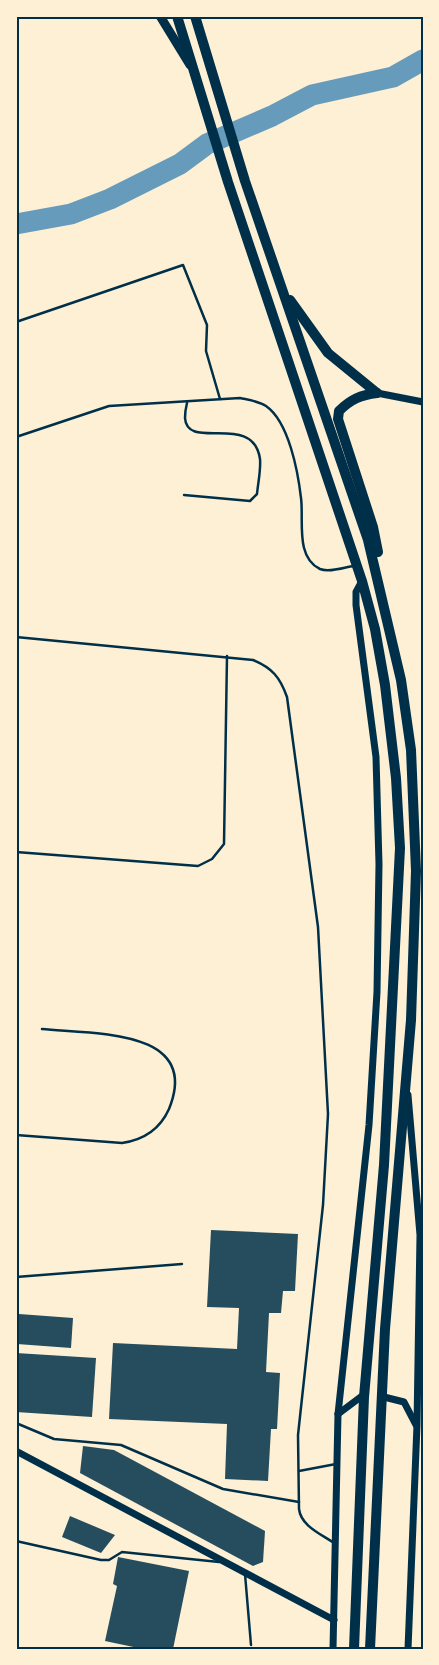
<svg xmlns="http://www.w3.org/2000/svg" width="439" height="1665" viewBox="0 0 439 1665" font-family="'IBM Plex Serif',serif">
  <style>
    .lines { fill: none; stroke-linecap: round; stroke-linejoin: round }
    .river { stroke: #669bbc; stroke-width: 21 }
    .building { fill: #264d5e }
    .service { stroke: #003049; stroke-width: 2.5 }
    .tertiary { stroke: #003049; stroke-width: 7 }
    .primary { stroke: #003049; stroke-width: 9 }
    .motorway { stroke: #003049; stroke-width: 10 }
    .neatline { fill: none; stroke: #003049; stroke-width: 2 }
  </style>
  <rect width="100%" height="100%" fill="#fdf0d5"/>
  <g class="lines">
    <path class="river" d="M16 224 71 214 110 199 180 164 207 144 272 116 312 95 393 77 423 60"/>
  </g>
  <g class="building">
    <path d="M211 1230 298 1234 295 1291H283L281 1313H269L266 1372 280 1373 277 1429H271L268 1481 225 1479 227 1424 109 1419 113 1343 237 1349 239 1308 207 1307Z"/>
    <path d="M19 1314 73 1318 71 1348 17 1344Z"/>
    <path d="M16 1353 96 1358 92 1417 16 1412Z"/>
    <path d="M83 1446 114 1450 265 1531 263 1562 253 1566 80 1473Z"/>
    <path d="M70 1516 115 1535 101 1553 62 1537Z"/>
    <path d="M118 1557 189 1571 173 1649H143L105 1641 117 1586 113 1584Z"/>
  </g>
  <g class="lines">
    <g class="service">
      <path d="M16 322 183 265 207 325 206 351 220 399"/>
      <path d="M16 437 109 406 240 398C249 400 258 401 266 406 289 422 298 472 301 498 304 520 295 557 320 569 329 573 345 567 354 566"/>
      <path d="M184 495 250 501 257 494C258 483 261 470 260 459 253 411 187 452 185 418 185 413 186 407 187 403"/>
      <path d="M16 637 253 660C272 668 280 677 287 697L318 927 328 1114 323 1205 298 1435 299 1509C301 1526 321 1534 334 1543"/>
      <path d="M16 852 198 866 212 859 224 844 227 656"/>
      <path d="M16 1135 122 1143C143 1140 160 1129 169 1109 202 1028 92 1034 42 1029"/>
      <path d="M16 1277 182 1264"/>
      <path d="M16 1423 54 1439 121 1445 223 1489 299 1502"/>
      <path d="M299 1471 336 1464"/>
      <path d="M16 1541 101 1560H109L122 1552 219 1562"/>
      <path d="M245 1574 251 1645"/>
    </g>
    <g class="tertiary">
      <path d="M377 393 423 402"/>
      <path d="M384 1397 404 1402 416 1425"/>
      <path d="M338 1414 362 1396"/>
      <path d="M16 1451 334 1620"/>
      <path d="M333 1649 338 1414 369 1125 377 992 379 864 376 757 356 605V592L362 581"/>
      <path d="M408 1649 417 1425 420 1235 408 1095"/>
    </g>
    <path class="primary" d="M160 16 190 65"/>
    <g class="motorway">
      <path d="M177 16 228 182 362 581 375 629 385 685 396 778 400 848 384 1165 364 1397 354 1649"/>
      <path d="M195 16 245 181 368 540 401 680 411 750 416 871 411 1020 385 1329 370 1649"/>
      <path d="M290 300 328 353 377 393"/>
      <path d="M377 393C361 395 351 399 339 411L338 419 373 527 378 552"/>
    </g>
  </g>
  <rect width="439" height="1665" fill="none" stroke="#fdf0d5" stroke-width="35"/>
  <rect x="18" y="18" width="404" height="1630" class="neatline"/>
</svg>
